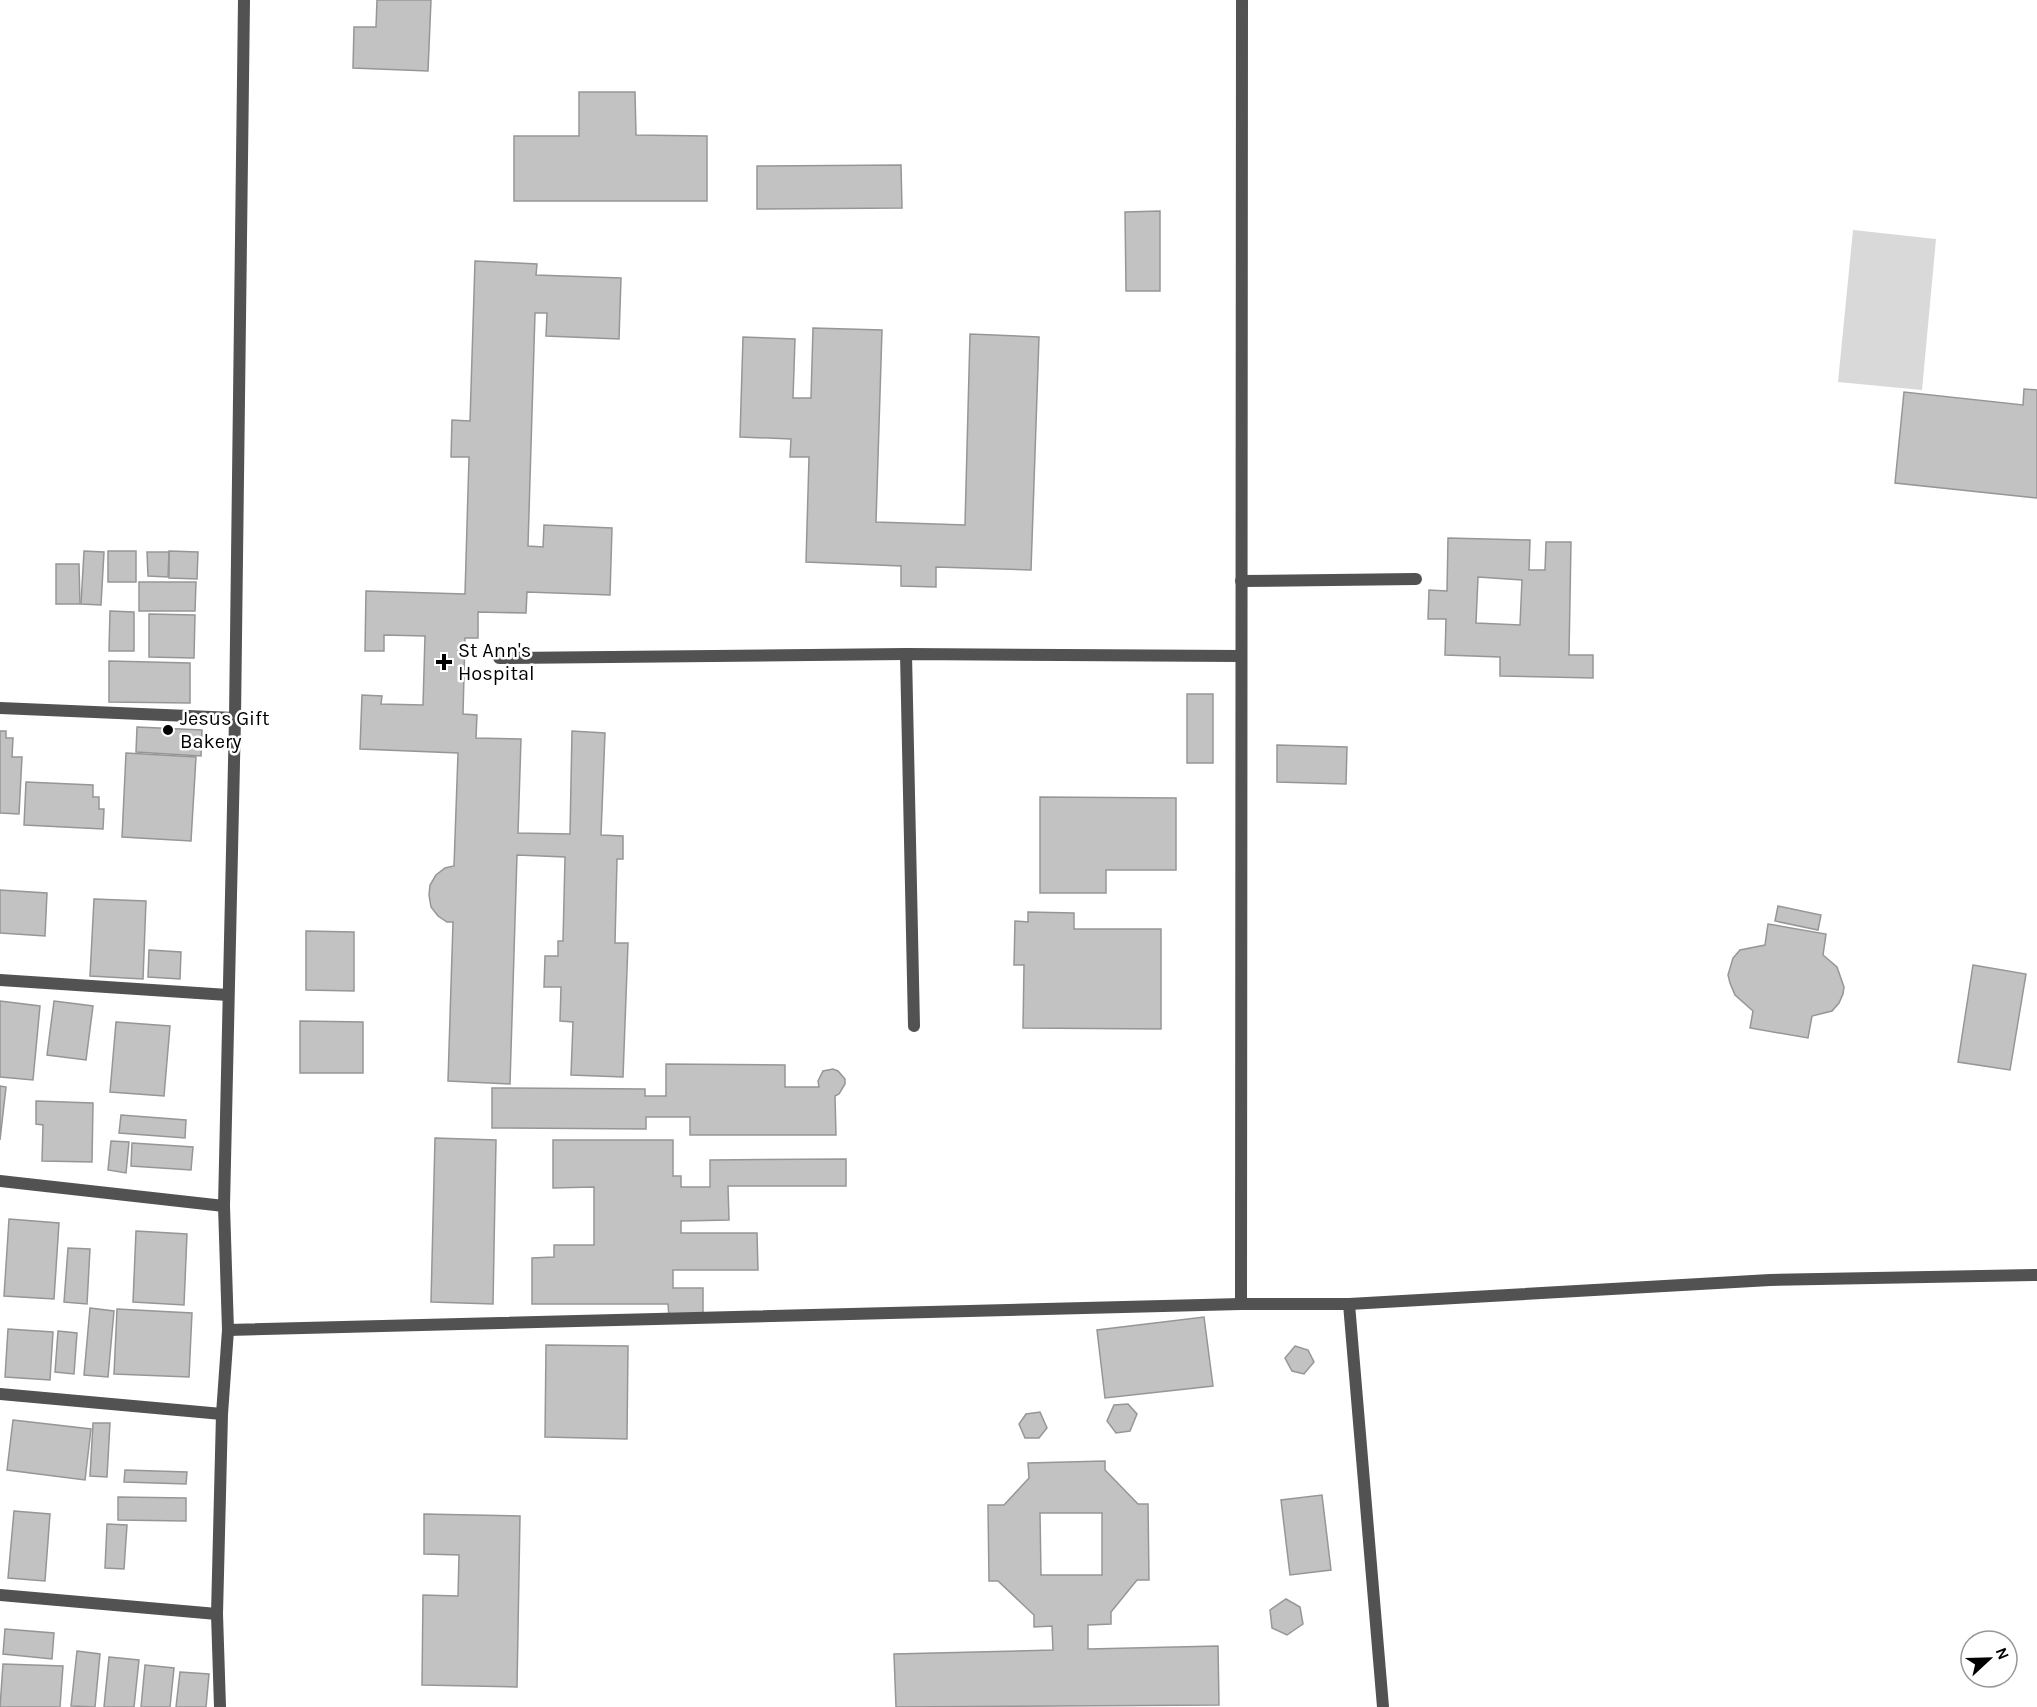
<svg xmlns="http://www.w3.org/2000/svg" width="2037" height="1707" viewBox="0 0 2037 1707" font-family="Karla,sans-serif">
  <style>
    .green { fill: #d9d9d9 }
    .building { fill: #c2c2c2; stroke: #969696; stroke-width: 1.5; fill-rule: evenodd }
    .lines { fill: none; stroke-linecap: round; stroke-linejoin: round }
    .minor { stroke: #525252; stroke-width: 12 }
    .poi-dot { fill: #000; stroke: #fff; stroke-width: 2 }
    .labels { text-anchor: middle; stroke-width: 5; stroke-linejoin: round; paint-order: stroke }
    .poi-label { font-size: 20px; fill: #000; stroke: #fff; text-anchor: start }
  </style>
  <rect width="100%" height="100%" fill="#fff"/>
  <path class="green" d="M1853 230 1936 239 1922 390 1838 382Z"/>
  <g class="building">
    <path d="M377 0H431L428 71 353 68 354 27H376Z"/>
    <path d="M579 92H635L636 135 707 136V201H514V136H579Z"/>
    <path d="M901 165 902 208 757 209V166Z"/>
    <path d="M1160 211V291H1126L1125 212Z"/>
    <path d="M475 261 537 264 536 275 621 278 619 339 546 336 547 313H535L528 546 543 547 544 525 612 528 610 595 527 592 526 613 478 612V638H465L463 714 477 715 476 738 521 739 518 833 570 834 572 731 605 733 601 835 623 836V859H617L615 943H628L623 1077 571 1075 573 1022 560 1021 561 987H544L545 956H558V941H563L565 857 517 855 510 1084 448 1081 453 922H447L438 916 431 907 429 895 430 885 436 875 445 868 454 866 458 753 360 749 362 695 382 696 381 704 423 705 425 636 384 635V651H365L366 591 465 594 469 457H451L452 420 470 421Z"/>
    <path d="M813 328 882 330 876 522 965 525 970 334 1039 337 1031 570 936 567V587L901 586V566L806 562 809 457H790L791 439 740 437 743 337 795 339 793 398H811Z"/>
    <path d="M2024 389 2037 390V498L1895 483 1904 392 2023 405Z"/>
    <path d="M1448 538 1530 540 1529 570H1545L1546 542H1571L1569 655H1593V678L1500 676V657L1445 655 1446 619H1428L1429 590 1447 591ZM1478 577 1522 580 1520 625 1476 623Z"/>
    <path d="M84 551 104 552 101 605 81 604Z"/>
    <rect x="108" y="551" width="28" height="31"/>
    <path d="M169 551 198 552 197 579 169 578Z"/>
    <path d="M147 552H169L168 577 148 576Z"/>
    <path d="M56 564H79L80 604H56Z"/>
    <path d="M139 582H196L195 611H139Z"/>
    <path d="M110 611 134 612V651H109Z"/>
    <path d="M149 614 195 615 194 658 149 657Z"/>
    <path d="M109 661 190 663V703L109 702Z"/>
    <rect x="1187" y="694" width="26" height="69"/>
    <path d="M137 727 202 730 201 756 136 752Z"/>
    <path d="M0 731H6V738H13L12 757H22L19 814 0 813Z"/>
    <path d="M1277 745 1347 747 1346 784 1277 782Z"/>
    <path d="M126 753 196 757 191 841 122 837Z"/>
    <path d="M26 782 93 785V797H99V809H104L103 829 24 825Z"/>
    <path d="M1040 797 1176 798V870H1106V893H1040Z"/>
    <path d="M0 890 47 893 45 936 0 933Z"/>
    <path d="M94 899 146 901 143 979 90 976Z"/>
    <path d="M1778 906 1821 915 1818 930 1775 921Z"/>
    <path d="M1028 912 1074 913V929H1161V1029L1023 1028 1024 965H1014L1015 921 1028 922Z"/>
    <path d="M1768 924 1826 934 1823 955 1837 967 1844 987 1843 994 1839 1003 1832 1011 1812 1016 1808 1038 1750 1028 1753 1011 1735 995 1730 983 1728 975 1733 958 1740 950 1765 945Z"/>
    <path d="M306 931 354 932V991L306 990Z"/>
    <path d="M149 950 181 952 180 979 148 977Z"/>
    <path d="M1973 965 2026 974 2010 1070 1958 1062Z"/>
    <path d="M0 1001 40 1006 33 1080 0 1077Z"/>
    <path d="M54 1001 93 1006 86 1060 47 1055Z"/>
    <path d="M300 1021 363 1022V1073H300Z"/>
    <path d="M116 1022 170 1026 164 1096 110 1092Z"/>
    <path d="M666 1064 785 1065V1087H819L818 1081 823 1071 833 1069 838 1071 845 1079V1084L839 1094 835 1096 836 1135H690V1117H646V1129L492 1128V1088L645 1089V1096H666Z"/>
    <path d="M0 1086 6 1087 0 1140Z"/>
    <path d="M36 1101 93 1103 92 1162 42 1161 43 1125 36 1124Z"/>
    <path d="M121 1115 186 1120 185 1138 119 1133Z"/>
    <path d="M435 1138 496 1140 493 1304 431 1302Z"/>
    <path d="M553 1140H673V1176H681V1187H710V1160L846 1159V1186H728L729 1220 681 1221V1233H757L758 1270H673V1288H703V1317H669L668 1304H532V1258L554 1257V1245H594V1187L553 1188Z"/>
    <path d="M111 1141 129 1142 126 1173 108 1170Z"/>
    <path d="M132 1143 193 1147 191 1170 131 1166Z"/>
    <path d="M9 1219 59 1223 54 1299 4 1296Z"/>
    <path d="M136 1231 187 1234 184 1305 133 1302Z"/>
    <path d="M68 1248 90 1249 87 1304 64 1302Z"/>
    <path d="M90 1308 114 1311 108 1377 84 1375Z"/>
    <path d="M117 1309 192 1313 189 1377 114 1374Z"/>
    <path d="M1204 1317 1213 1386 1105 1398 1097 1330Z"/>
    <path d="M8 1329 53 1332 50 1380 5 1377Z"/>
    <path d="M58 1331 77 1333 74 1374 55 1372Z"/>
    <path d="M546 1345 628 1346 627 1439 545 1437Z"/>
    <path d="M1295 1346 1308 1350 1314 1362 1304 1374 1292 1371 1285 1358Z"/>
    <path d="M1128 1404 1137 1414 1130 1431 1116 1433 1107 1421 1114 1405Z"/>
    <path d="M1040 1412 1047 1428 1039 1438H1025L1019 1424 1026 1414Z"/>
    <path d="M13 1420 91 1429 85 1480 7 1470Z"/>
    <path d="M93 1423H110L107 1477 90 1476Z"/>
    <path d="M1105 1461V1470L1138 1504H1148L1149 1580H1137L1111 1612V1624L1088 1625V1649L1218 1646 1219 1705 896 1707 894 1654 1053 1650 1052 1626 1034 1627V1615L998 1581H989L988 1505H1004L1029 1478 1028 1463ZM1040 1513H1102V1575H1041Z"/>
    <path d="M125 1470 187 1472 186 1484 124 1482Z"/>
    <path d="M1322 1495 1331 1570 1290 1575 1281 1500Z"/>
    <path d="M118 1497 186 1498V1521L118 1520Z"/>
    <path d="M14 1511 50 1514 45 1581 8 1578Z"/>
    <path d="M424 1514 520 1516 517 1687 422 1685 423 1595 458 1596 459 1555 424 1554Z"/>
    <path d="M107 1524 127 1525 124 1569 105 1568Z"/>
    <path d="M1286 1599 1300 1607 1303 1624 1287 1635 1272 1628 1270 1610Z"/>
    <path d="M5 1629 54 1633 52 1659 3 1654Z"/>
    <path d="M77 1651 100 1654 95 1707 71 1706Z"/>
    <path d="M109 1657 139 1660 134 1707H104Z"/>
    <path d="M3 1664 63 1666 60 1707H0Z"/>
    <path d="M145 1665 174 1668 170 1707H141Z"/>
    <path d="M180 1672 209 1674 206 1707H176Z"/>
  </g>
  <g class="lines">
    <g class="minor">
      <path d="M1242 0 1241 1304H1349L1770 1280 2037 1275"/>
      <path d="M1241 581 1416 579"/>
      <path d="M499 658 906 654"/>
      <path d="M0 708 235 718"/>
      <path d="M0 980 228 995"/>
      <path d="M914 1026 906 654 1241 656"/>
      <path d="M0 1181 224 1206"/>
      <path d="M1349 1304 1383 1707"/>
      <path d="M228 1330 1241 1304"/>
      <path d="M0 1394 222 1414"/>
      <path d="M0 1595 217 1614"/>
      <path d="M220 1707 217 1614 222 1414 228 1330 224 1206 235 718 244 0"/>
    </g>
  </g>
  <g class="poi-dot">
    <path d="M441 653h6v6h6v6h-6v6h-6v-6h-6v-6h6z"/>
    <circle cx="168" cy="730" r="6"/>
  </g>
  <g class="labels">
    <g class="poi-label">
      <text x="458" y="657">St Ann's<tspan x="458" dy="23">Hospital</tspan></text>
      <text x="180" y="725">Jesus Gift<tspan x="180" dy="23">Bakery</tspan></text>
    </g>
  </g>
  <g transform="translate(1989 1659) rotate(68)"><circle r="28" fill="#ffffff" stroke="#999999" stroke-width="1.5"/>
  <path d="M0-4.5L10 22L0 15L-10 22Z" fill="#000000"/>
  <text y="-9" font-size="16" font-weight="bold" text-anchor="middle" fill="#000000">N</text>
  </g>
</svg>
